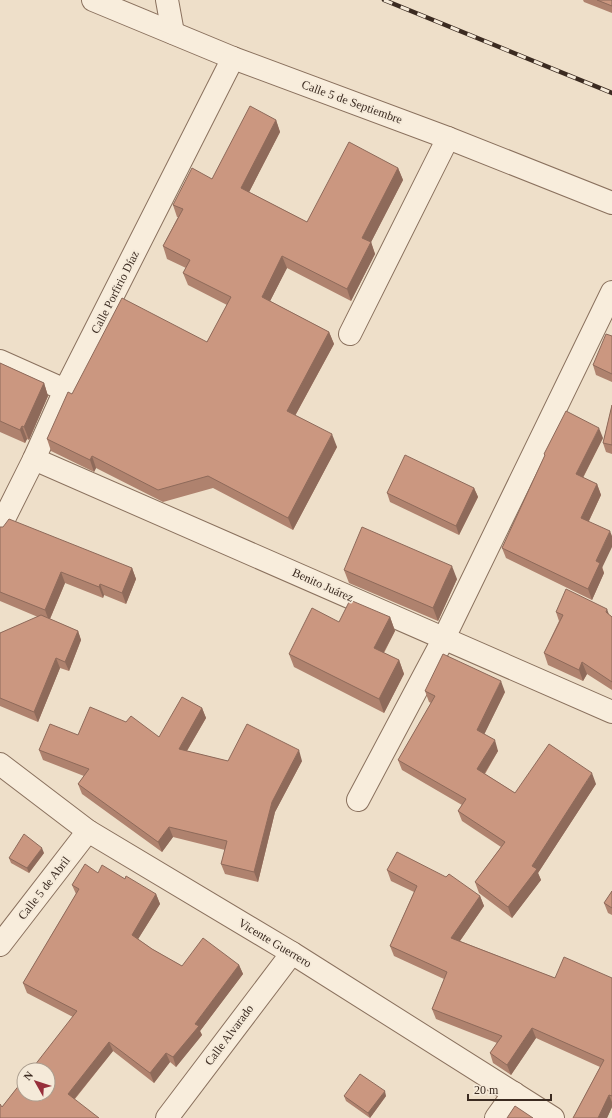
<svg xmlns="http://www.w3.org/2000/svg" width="612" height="1118" viewBox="0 0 612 1118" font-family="'Times New Roman',serif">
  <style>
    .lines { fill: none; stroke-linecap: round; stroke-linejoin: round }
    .minor-casing { stroke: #8a715e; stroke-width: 24 }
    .minor { stroke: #f8eddc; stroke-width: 22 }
    .rail-casing { stroke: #3b2b21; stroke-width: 4.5 }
    .rail { stroke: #f5ead9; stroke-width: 3; stroke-dasharray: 9; stroke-linecap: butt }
    .wall { fill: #af826e }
    .shaded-wall { fill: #8e6a5a }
    .building { fill: #cb9780; stroke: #8e6a5a }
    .labels { text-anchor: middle; stroke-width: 3.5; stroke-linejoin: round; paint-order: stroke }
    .street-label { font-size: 12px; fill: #3b2b21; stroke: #f5ead9 }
  </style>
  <rect width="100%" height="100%" fill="#eedfc9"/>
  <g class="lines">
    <defs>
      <g id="minor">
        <path d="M93 0 233 58 448 138 612 203"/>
        <path d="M167 0 173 33"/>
        <path d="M350 334 448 138"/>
        <path d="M0 361 65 390"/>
        <path d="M34 459 612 712"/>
        <path d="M0 527 34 459 65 390 233 58"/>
        <path d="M0 764 88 831 292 953 553 1118"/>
        <path d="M358 800 444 638 612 292"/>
        <path d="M0 945 88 831"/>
        <path d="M167 1118 292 953"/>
        <path d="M496 1118 514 1093"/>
      </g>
    </defs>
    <use href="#minor" class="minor-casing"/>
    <use href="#minor" class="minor"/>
    <defs>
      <path id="rail" d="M384 0 612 93"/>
    </defs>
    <use href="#rail" class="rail-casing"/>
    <use href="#rail" class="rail"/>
  </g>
  <g class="wall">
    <path d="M583 0H612V13L584 2Z"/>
    <path d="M276 120 280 132 249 192 307 222 398 168 403 180 371 242 375 254 351 301 287 268 270 301 329 332 334 344 295 416 337 447 293 530 213 488 163 502 96 468 94 472 51 451 47 439 72 394 207 342 227 305 188 285 183 273 186 268 167 259 163 246 178 217H177L173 205 212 179Z"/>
    <path d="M612 336V382L596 375 593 365Z"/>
    <path d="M0 363 44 383 48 396 29 440 27 439 25 443 0 432Z"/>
    <path d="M612 405V454L606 452 603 443Z"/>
    <path d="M603 438 583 478 597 484 601 495 589 521 604 573 592 600 506 558 502 548 545 456 544 454Z"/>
    <path d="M474 488 478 497 459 535 390 502 387 493Z"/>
    <path d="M0 527 132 568 136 579 126 604 104 595 103 598 65 583 50 619 78 631 81 640 69 671 60 668 38 722 0 706V633L38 617 0 601Z"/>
    <path d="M344 570 457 579 438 621 349 583Z"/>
    <path d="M556 612 610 615 612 617V690L587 674 583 681 548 665 544 653 559 621Z"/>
    <path d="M390 617 395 631 384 653 399 660 404 674 384 713 294 667 289 654 339 622Z"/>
    <path d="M425 691 505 692 484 734 498 751 485 774 515 793 596 784 538 873 541 880 512 918 479 893 475 882 501 847 462 821 458 811 462 805 402 770 398 760 431 703 429 702Z"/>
    <path d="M202 708 206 718 187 751 228 761H302L275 812 258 882 225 874 221 864 225 850 173 837 162 852 82 794 78 784 84 776 43 760 39 750 78 735 159 737Z"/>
    <path d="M44 853 29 873 11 863 9 858Z"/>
    <path d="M387 870 480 896 484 906 460 941 555 978H612V1107L607 1118H573L600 1067 536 1038 511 1075 493 1063 490 1053 497 1043 436 1019 432 1009 444 979 394 956 390 946 414 892 391 881Z"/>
    <path d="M98 873 125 879 156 894 160 904 138 939 152 949 182 966 239 965 243 974 200 1031 202 1035 176 1067 170 1062 154 1083 113 1051 75 1099 2 1107 73 1017 27 993 23 983 76 894 72 885Z"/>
    <path d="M612 891V915L608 913 604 903Z"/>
    <path d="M344 1096H386L370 1118 346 1101Z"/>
  </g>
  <g class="shaded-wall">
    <path d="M276 120 280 132 245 200 241 188Z"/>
    <path d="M398 168 403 180 367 250 362 238Z"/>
    <path d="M371 242 375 254 351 301 347 289Z"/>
    <path d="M282 256 287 268 266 309 262 297Z"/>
    <path d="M329 332 334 344 291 423 287 411Z"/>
    <path d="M44 383 48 396 29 440 24 427Z"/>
    <path d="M22 426 27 439 25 443 20 430Z"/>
    <path d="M599 428 603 438 579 485 576 474Z"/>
    <path d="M332 434 337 447 293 530 288 518Z"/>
    <path d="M92 456 96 468 94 472 90 460Z"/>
    <path d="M597 484 601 495 585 529 581 518Z"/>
    <path d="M474 488 478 497 459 535 456 526Z"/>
    <path d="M610 531 612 536V547L602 568 604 573 592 600 588 589 596 561Z"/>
    <path d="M452 566 457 579 438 621 433 608Z"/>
    <path d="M132 568 136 579 126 604 122 593Z"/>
    <path d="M61 572 65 583 49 621 45 610Z"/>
    <path d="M100 584 104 595 103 598 99 587Z"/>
    <path d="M607 609 611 620 606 612Z"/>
    <path d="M390 617 395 631 379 661 374 648Z"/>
    <path d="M78 631 81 640 69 671 65 662Z"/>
    <path d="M56 658 60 668 38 722 34 712Z"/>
    <path d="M399 660 404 674 384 713 379 699Z"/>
    <path d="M582 662 587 674 583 681 579 670Z"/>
    <path d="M501 681 505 692 481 741 477 730Z"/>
    <path d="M202 708 206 718 182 759 179 749Z"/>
    <path d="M495 740 498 751 481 779 477 769Z"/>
    <path d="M299 750 302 761 275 812 258 882 254 872 272 802Z"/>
    <path d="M592 773 596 784 538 873 541 880 512 918 508 907 532 866Z"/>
    <path d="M169 827 173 837 162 852 158 842Z"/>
    <path d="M42 848 44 853 29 873 27 868Z"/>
    <path d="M156 894 160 904 135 944 132 935Z"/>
    <path d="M480 896 484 906 455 948 451 938Z"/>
    <path d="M239 965 243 974 200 1031 202 1035 176 1067 173 1057 195 1024Z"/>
    <path d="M532 1028 536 1038 511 1075 507 1065Z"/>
    <path d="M109 1042 113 1051 71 1103 68 1094Z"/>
    <path d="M166 1053 170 1062 154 1083 150 1073Z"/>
    <path d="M385 1091 386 1096 370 1118 368 1113Z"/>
    <path d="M609 1095 612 1102V1107L607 1118H598Z"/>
  </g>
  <g class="building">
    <path d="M597 0H612V6Z"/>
    <path d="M250 106 276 120 241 188 307 222 349 142 398 168 362 238 371 242 347 289 282 256 262 297 329 332 287 411 332 434 288 518 208 476 158 490 92 456 90 460 47 439 68 392 72 394 122 298 207 342 231 297 183 273 190 260 163 246 183 209 173 205 192 168 212 179Z"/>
    <path d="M606 334 612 336V374L593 365Z"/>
    <path d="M0 363 44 383 24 427 22 426 20 430 0 421Z"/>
    <path d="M612 405V445L603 443Z"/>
    <path d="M566 411 599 428 576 474 597 484 581 518 610 531 596 561 600 563 588 589 502 548 545 455 544 454Z"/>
    <path d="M405 455 474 488 456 526 387 493Z"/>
    <path d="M9 519 132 568 122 593 100 584 99 587 61 572 45 610 0 592V527H3Z"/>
    <path d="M362 527 452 566 433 608 344 570Z"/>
    <path d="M566 589 607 609 606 612 612 617V682L582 662 579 670 544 653 563 615 556 612Z"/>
    <path d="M350 600 390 617 374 648 399 660 379 699 289 654 312 608 339 622Z"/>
    <path d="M41 615 78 631 65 662 56 658 34 712 0 698V633Z"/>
    <path d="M443 654 501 681 477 730 495 740 477 769 515 793 549 744 592 773 532 866 537 869 508 907 475 882 505 842 458 811 466 799 398 760 435 696 425 691Z"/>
    <path d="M182 697 202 708 179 749 228 761 247 724 299 750 272 802 254 872 221 864 227 841 169 827 158 842 78 784 89 769 39 750 50 724 78 735 90 707 126 722 131 716 159 737Z"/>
    <path d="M24 834 42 848 27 868 9 858Z"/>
    <path d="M397 852 446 877 449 874 480 896 451 938 555 978 564 957 612 978V1096L609 1095 598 1118H573L604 1060 532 1028 507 1065 490 1053 502 1036 432 1009 447 972 390 946 417 886 387 870Z"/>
    <path d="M85 864 98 873 102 865 125 879 126 876 156 894 132 935 152 949 182 966 203 938 239 965 195 1024 199 1026 173 1057 166 1053 150 1073 109 1042 68 1094 99 1118H0V1104L2 1107 24 1079V1094H48V1070H31L77 1011 23 983 79 889 72 885Z"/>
    <path d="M612 891V908L604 903Z"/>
    <path d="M360 1074 385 1091 368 1113 344 1096Z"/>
    <path d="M515 1106 533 1118H507Z"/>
  </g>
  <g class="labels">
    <g class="street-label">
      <text transform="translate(352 102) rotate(20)" y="4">Calle 5 de Septiembre</text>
      <text transform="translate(115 292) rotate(-63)" y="4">Calle Porfirio Díaz</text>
      <text transform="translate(323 585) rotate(24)" y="4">Benito Juárez</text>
      <text transform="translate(44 888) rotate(-52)" y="4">Calle 5 de Abril</text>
      <text transform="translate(275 943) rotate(31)" y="4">Vicente Guerrero</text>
      <text transform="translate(229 1035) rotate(-53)" y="4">Calle Alvarado</text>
    </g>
  </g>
  <g transform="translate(36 1082) rotate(309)"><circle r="19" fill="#f5ead9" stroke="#ab9e8f"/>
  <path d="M0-3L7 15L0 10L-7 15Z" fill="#972f3b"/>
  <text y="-6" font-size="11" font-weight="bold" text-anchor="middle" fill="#3b2b21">N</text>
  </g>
  <path d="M468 1094v6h83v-6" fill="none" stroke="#3b2b21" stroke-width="2"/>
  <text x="474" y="1094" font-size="12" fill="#3b2b21" stroke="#f5ead9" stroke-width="3" paint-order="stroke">20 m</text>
</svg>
